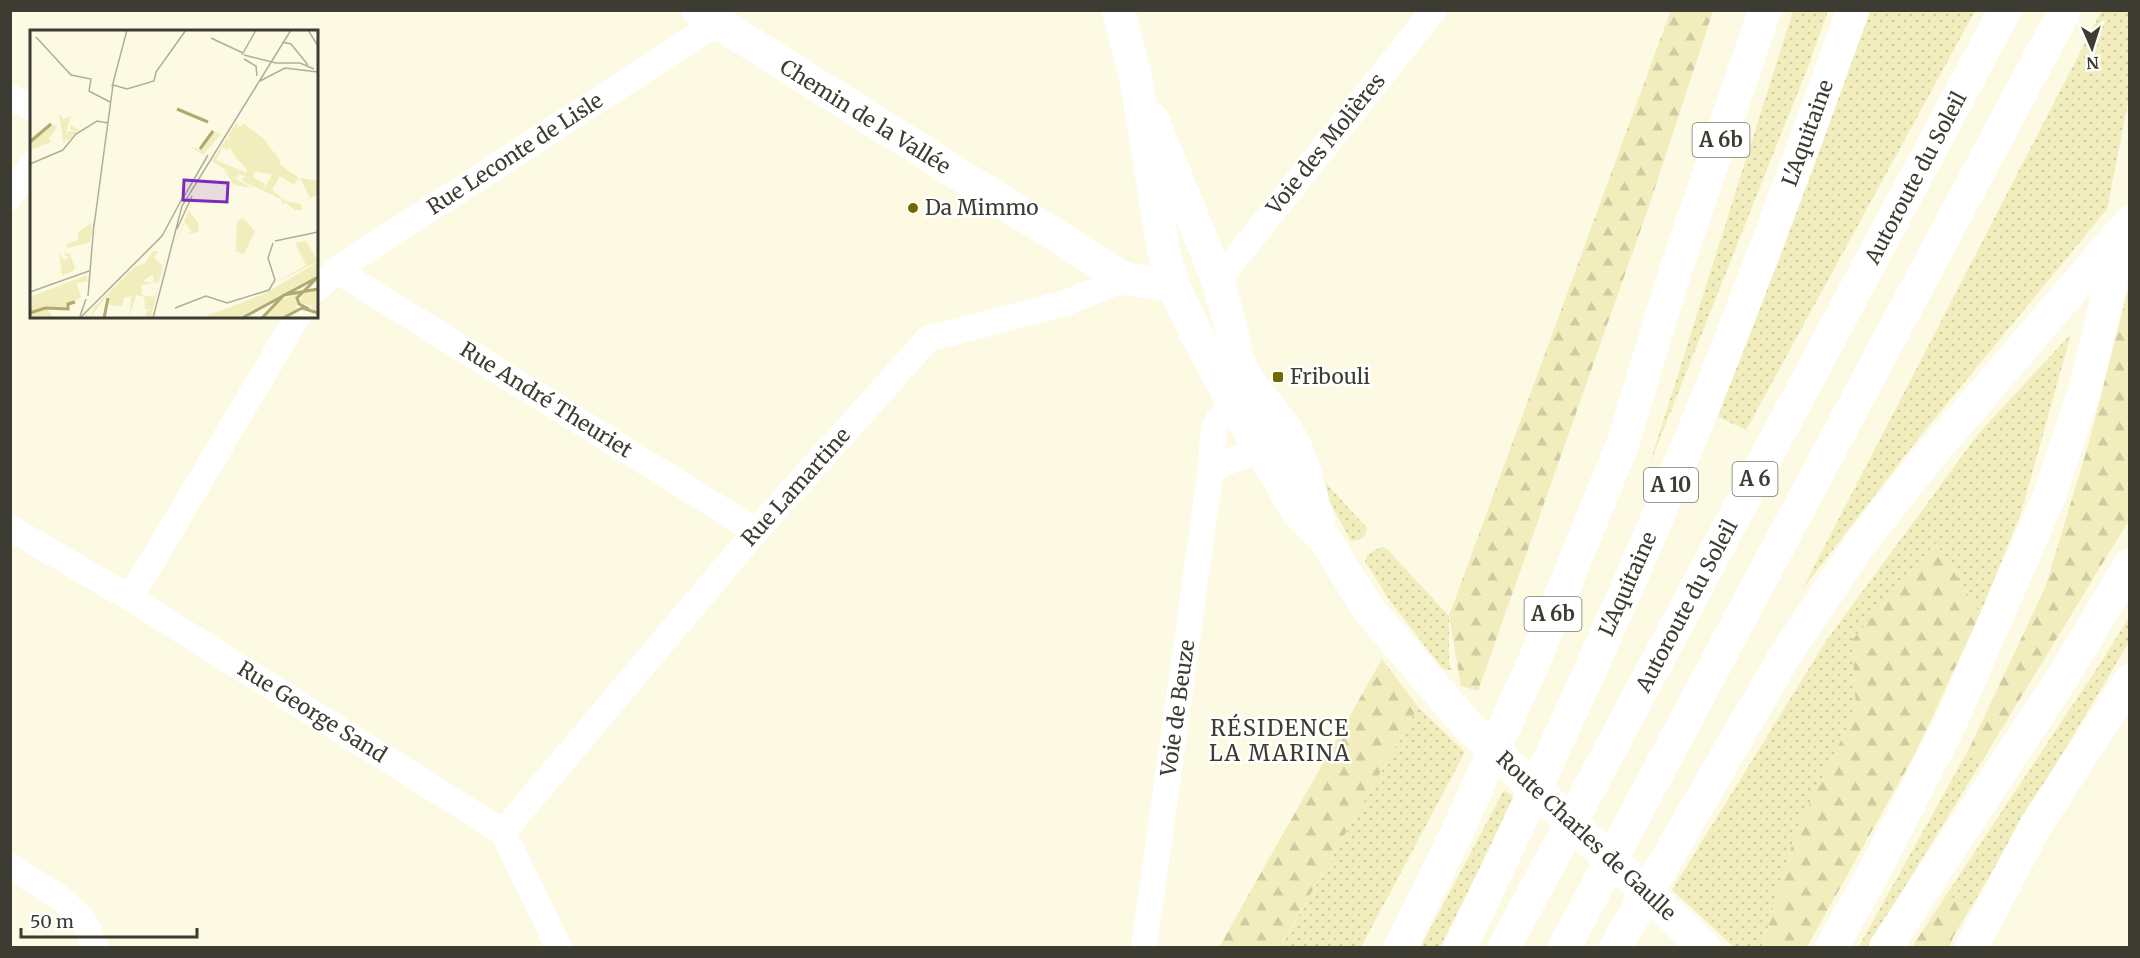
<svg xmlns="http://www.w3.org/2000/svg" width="2140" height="958" viewBox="0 0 2140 958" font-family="Merriweather,serif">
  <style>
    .grass { fill: url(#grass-dots) }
    .forest { fill: url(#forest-firs) }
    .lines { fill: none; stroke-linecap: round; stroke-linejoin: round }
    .street { stroke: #fff; stroke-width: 26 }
    .secondary { stroke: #fff; stroke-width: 33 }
    .highway { stroke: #fff; stroke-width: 33 }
    .poi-dot { fill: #736900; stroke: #fff; stroke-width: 2 }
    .labels { text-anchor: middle; stroke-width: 5; stroke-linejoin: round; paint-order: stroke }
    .shield { fill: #fff; stroke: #767670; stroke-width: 1.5 }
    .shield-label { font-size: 20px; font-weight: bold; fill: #3c3c33 }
    .street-label { font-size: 21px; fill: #3c3c33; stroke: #fff }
    .poi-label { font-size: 21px; fill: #3c3c33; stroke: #fff; text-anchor: start }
    .neighbourhood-label { font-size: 22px; letter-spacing: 1.5px; fill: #3c3c33; stroke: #fff }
    .inset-river { fill: none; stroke: #b0aa72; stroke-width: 3 }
    .inset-road { fill: none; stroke: #afae9d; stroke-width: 1.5 }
    .view { fill: #7b2cbf; fill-opacity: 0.15; stroke: #7b2cbf; stroke-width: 3 }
    .inset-edge { fill: none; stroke: #3c3c33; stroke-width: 3 }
  </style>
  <defs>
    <pattern id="grass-dots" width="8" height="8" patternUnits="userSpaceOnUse" patternTransform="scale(1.5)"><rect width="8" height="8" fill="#f1edbc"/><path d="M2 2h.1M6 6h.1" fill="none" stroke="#d0cca2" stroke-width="1.8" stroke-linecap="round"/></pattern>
    <pattern id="forest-firs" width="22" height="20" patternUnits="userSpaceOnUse" patternTransform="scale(1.5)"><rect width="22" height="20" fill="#f1edbc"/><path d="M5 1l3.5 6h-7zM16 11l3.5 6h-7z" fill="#d0cca2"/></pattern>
  </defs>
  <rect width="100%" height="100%" fill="#fcfae3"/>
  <g class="grass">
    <path d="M2102 10 2130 11 2129 97 2107 209 1921 435 1802 590Z"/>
    <path d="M1793 11H1828L1809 64 1649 466Z"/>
    <path d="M1862 11H1975L1746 430 1718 417Z"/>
    <path d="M2071 334 2021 513 1980 614 1936 543 1852 640 1856 710 1796 831 1762 947H1734L1672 890 1826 641 1979 433Z"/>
    <path d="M1323 480 1367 528C1368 537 1358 541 1351 541L1320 484Z"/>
    <path d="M1381 547 1387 549 1449 616V663L1452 670 1444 669 1439 664 1390 601 1368 566 1365 562 1367 555Z"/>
    <path d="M2129 617V642L1970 909 1947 894 2100 664Z"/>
    <path d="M1418 707 1465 752 1361 947 1280 948Z"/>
    <path d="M1970 747 1982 761 1871 942 1867 947 1858 948Z"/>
    <path d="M1504 790 1515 798 1440 947 1420 948Z"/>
  </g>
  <g class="forest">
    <path d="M1671 10 1713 11 1649 206 1478 691 1461 686 1449 616Z"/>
    <path d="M2129 286V520L1982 761 1970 747 2045 588 2088 446Z"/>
    <path d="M1936 543 1980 614 1916 752 1807 947 1762 948 1796 831 1856 710 1852 640Z"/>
    <path d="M1382 659 1418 707 1280 947H1219Z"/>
    <path d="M1947 894 1970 909 1953 937 1950 947H1912Z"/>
  </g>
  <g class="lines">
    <g class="street">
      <path d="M10 97 32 108"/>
      <path d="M10 197 32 164"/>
      <path d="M336 270 756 531"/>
      <path d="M1215 273 1227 269 1434 10"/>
      <path d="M316 289 336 270 717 23"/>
      <path d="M1211 468 1261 449 1268 443 1272 435"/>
      <path d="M10 528 130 598 503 832 559 948"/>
      <path d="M130 598 298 316"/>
      <path d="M503 832 756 531 928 339 1065 303 1125 279"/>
      <path d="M10 866 60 898 83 919 96 948"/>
      <path d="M1144 948 1211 468C1214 428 1208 413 1251 401"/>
    </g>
    <g class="secondary">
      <path d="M698 10 1125 279 1173 285"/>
      <path d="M1118 10 1136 78 1163 248 1173 285 1196 334 1235 406 1298 512 1323 537 1370 611 1467 725 1705 948"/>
      <path d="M1153 120 1215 273 1229 319 1237 358 1247 380 1284 427 1295 445 1305 473 1319 524"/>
      <path d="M1971 948 2036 825 2130 681"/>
    </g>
    <g class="highway">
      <path d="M1400 948 1459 828 1535 659 1623 443 1676 269 1765 10"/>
      <path d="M1460 948C1531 799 1602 649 1666 497 1734 337 1794 174 1853 10"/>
      <path d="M1504 948 2005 10"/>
      <path d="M1564 948 2065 10"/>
      <path d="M1615 948 1781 662 1860 544 1922 465 2130 222"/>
      <path d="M1831 948 1874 872 1950 724 2049 497 2084 392 2123 233"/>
      <path d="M1885 948 2069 667 2130 565"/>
    </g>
  </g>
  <g class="poi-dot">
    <circle cx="913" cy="208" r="6"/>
    <rect x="1272" y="371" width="12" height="12" rx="3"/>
  </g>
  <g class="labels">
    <g class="shield">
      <rect x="1692.5" y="123" width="57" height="34" rx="4.5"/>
      <rect x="1732.5" y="462" width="45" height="34" rx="4.5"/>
      <rect x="1644" y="468" width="54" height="34" rx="4.5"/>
      <rect x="1524.5" y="597" width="57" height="34" rx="4.5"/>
    </g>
    <g class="shield-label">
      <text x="1721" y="147">A 6b</text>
      <text x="1755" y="486">A 6</text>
      <text x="1671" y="492">A 10</text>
      <text x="1553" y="621">A 6b</text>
    </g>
    <g class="street-label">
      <text transform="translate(865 117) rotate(32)" y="7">Chemin de la Vallée</text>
      <text transform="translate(1808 133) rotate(-70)" y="7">L'Aquitaine</text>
      <text transform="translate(1326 144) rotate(-51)" y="7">Voie des Molières</text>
      <text transform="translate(515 154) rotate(-33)" y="7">Rue Leconte de Lisle</text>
      <text transform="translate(1916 178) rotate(-62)" y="7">Autoroute du Soleil</text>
      <text transform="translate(546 400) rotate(32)" y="7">Rue André Theuriet</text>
      <text transform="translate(796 487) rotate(-48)" y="7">Rue Lamartine</text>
      <text transform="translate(1628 584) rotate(-66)" y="7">L'Aquitaine</text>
      <text transform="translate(1687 606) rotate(-62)" y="7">Autoroute du Soleil</text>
      <text transform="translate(1178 708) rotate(-82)" y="7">Voie de Beuze</text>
      <text transform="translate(312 712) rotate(32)" y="7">Rue George Sand</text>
      <text transform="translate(1586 836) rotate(43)" y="7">Route Charles de Gaulle</text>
    </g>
    <g class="poi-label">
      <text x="925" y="215">Da Mimmo</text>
      <text x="1290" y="384">Fribouli</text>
    </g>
    <g class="neighbourhood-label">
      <text x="1280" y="736">RÉSIDENCE<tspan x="1280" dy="25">LA MARINA</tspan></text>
    </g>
  </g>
  <g transform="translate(30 30)">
    <rect width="288" height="288" fill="#fcfae3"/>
    <path d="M29 84 33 89 41 86 35 107 38 101 47 102 40 99V95L49 100 38 111 36 108 34 115ZM207 92 208 97 214 94 205 105 201 104 197 109 200 116 197 120 193 117 186 130 217 143 216 136 223 147 235 154 233 159 215 153 212 149 216 146 207 144 210 147 204 146 210 150 200 146 222 158 204 155 194 140 200 143 182 131ZM183 101 191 104 174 124 176 126 160 117 174 120 173 116ZM276 211 288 231 246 253 276 235 265 213ZM130 212 106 236 114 234 123 221H128L124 228 133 236 139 215 129 252 123 253V244L113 251 123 253 111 255 112 265 125 267 129 254 121 288H115L116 282 122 279 115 280 116 266 114 277V267L106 265 99 288 102 264 100 267H95L97 258 92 276 78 275 76 288H73L79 263 60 288 64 277 55 288 56 285ZM288 232V245L207 288H171L234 264ZM288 260V282L280 278 283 276 269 273 274 262ZM271 262 266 269 267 279 251 288H234L249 271Z" fill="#f1edbc"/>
    <path d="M214 94 252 136 269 148 264 155 250 146 242 160 256 171 271 174 272 180H265L255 172 253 175 251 169 223 156 234 159 242 144 222 141 224 144 223 147 197 115 201 103 205 105ZM270 148 288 151V165L280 168ZM168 157 159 181 169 194 168 202 154 205 161 202 155 192 144 216Z" fill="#f1edbc"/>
    <path d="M20 93 27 97 19 108 21 112 0 120V108ZM214 94 233 108 249 129 251 139 242 144 221 141 207 129 198 109ZM213 188 225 201 214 224 206 221V214L207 191ZM61 193 62 200 60 212 38 218 37 214 48 210V202ZM57 245V251L47 253 51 268 38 274 39 279H17L24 288H0V263L2 266Z" fill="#f1edbc"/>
    <path d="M29 223 34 230 39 228 33 223 40 224 45 238 42 242 32 245Z" fill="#f1edbc"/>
    <path class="inset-river" d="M147 79 178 92M0 112 21 94M170 119 183 101M279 279 269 274 267 268 288 247M0 283 15 278 38 279V274L45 272M74 288 78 268M212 288 288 247M232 288 254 265 288 259M253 288 272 278 288 283"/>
    <path class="inset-road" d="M278 0 288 16M6 7 41 45 61 49 59 61 80 72M181 8 213 23M252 12 261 14 278 35M212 25 226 0M214 25 246 33H270L284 39M214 29 226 36 227 46M230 51 255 38 288 42M83 55 97 59 124 51 126 42 156 0M82 57 97 0M32 121 46 104 67 91 78 93M0 134 33 120M152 170 178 125M64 196 83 55M147 199 162 166M245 211 288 202M0 262 59 241M58 266 64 193M145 278 176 266 197 273 239 260 245 250 238 228 243 213M50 286 56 269M50 288 132 206 154 165M123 288 152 176 261 0"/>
    <path class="view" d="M154 150 198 153 197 172 153 170Z"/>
    <rect width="288" height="288" class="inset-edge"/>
  </g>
  <rect width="2140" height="958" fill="none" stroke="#3c3c33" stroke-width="24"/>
  <g transform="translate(2092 48) rotate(177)" stroke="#ffffff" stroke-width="4.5" paint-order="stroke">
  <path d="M0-4.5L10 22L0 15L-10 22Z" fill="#3c3c33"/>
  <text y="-9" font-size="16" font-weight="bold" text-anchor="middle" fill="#3c3c33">N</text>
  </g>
  <path d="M21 928v9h176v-9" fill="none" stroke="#3c3c33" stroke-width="3"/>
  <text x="30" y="928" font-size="18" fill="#3c3c33" stroke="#ffffff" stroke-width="4.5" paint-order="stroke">50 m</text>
</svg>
